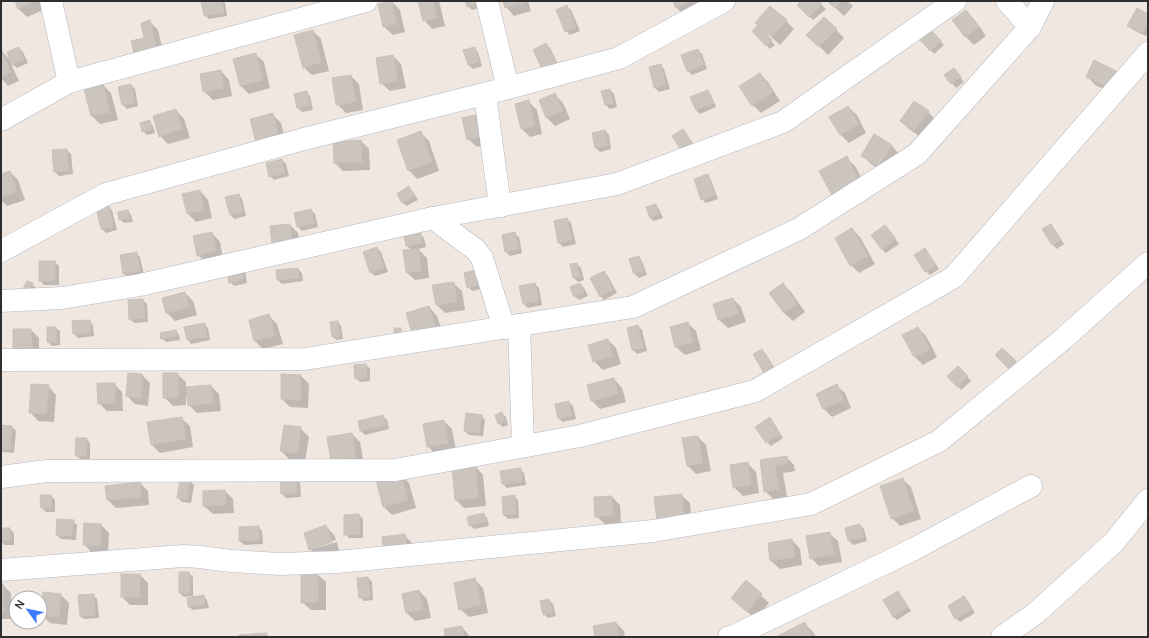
<svg xmlns="http://www.w3.org/2000/svg" width="1149" height="638" viewBox="0 0 1149 638" font-family="Manrope,sans-serif">
  <style>
    .shadow { fill: #0003 }
    .building { fill: #cbc5be; stroke: #cbc2b9 }
    .lines { fill: none; stroke-linecap: round; stroke-linejoin: round }
    .minor-casing { stroke: #b4b8c1; stroke-width: 23 }
    .minor { stroke: #fff; stroke-width: 22 }
  </style>
  <rect width="100%" height="100%" fill="#efe7e0"/>
  <g class="shadow">
    <path d="M16 1H50L52 6 27 17 19 9Z"/>
    <path d="M207 1H223L225 3 227 16 209 19 205 15Z"/>
    <path d="M420 1H439L445 26 432 29 424 20Z"/>
    <path d="M466 1H481L483 7 472 10 468 6Z"/>
    <path d="M504 1H528L531 11 514 16 506 7Z"/>
    <path d="M674 1H697L701 8 685 16 677 8Z"/>
    <path d="M802 1H818L826 9 813 20 798 5Z"/>
    <path d="M828 1H847L853 6 844 16Z"/>
    <path d="M392 2 400 10 405 32 393 35 384 27 379 5Z"/>
    <path d="M567 7 571 10 580 31 570 35 566 31Z"/>
    <path d="M965 11 974 19 986 36 974 45 966 37 953 20Z"/>
    <path d="M1148 15V32L1146 36 1133 30 1129 26Z"/>
    <path d="M824 18 844 38 828 55 808 35Z"/>
    <path d="M786 21 794 29 780 45 765 31Z"/>
    <path d="M150 22 158 30 164 55 145 38Z"/>
    <path d="M925 26 944 45 934 54 916 34Z"/>
    <path d="M758 27 775 45 770 49 753 31Z"/>
    <path d="M313 31 321 39 329 71 312 75 303 67Z"/>
    <path d="M546 44 550 48 559 66 547 72Z"/>
    <path d="M19 48 23 52 28 63 17 68 10 62 19 81 8 86 1 78V50L11 61Z"/>
    <path d="M474 48 478 52 482 66 473 69 469 65 465 51Z"/>
    <path d="M698 50 702 54 707 69 692 75 688 71 682 55Z"/>
    <path d="M255 54 264 62 270 88 249 94 241 86Z"/>
    <path d="M393 56 401 64 406 88 390 91 381 83Z"/>
    <path d="M660 65 664 69 670 89 659 92 655 88 650 68Z"/>
    <path d="M221 71 229 80 232 96 213 100 204 91Z"/>
    <path d="M957 73 964 82 956 88 945 75Z"/>
    <path d="M760 74 768 82 780 101 761 113 753 105Z"/>
    <path d="M351 76 359 84 363 110 346 113 337 104Z"/>
    <path d="M1087 76 1126 81 1119 96 1095 85Z"/>
    <path d="M103 85 111 93 118 120 100 124 92 116 85 90Z"/>
    <path d="M131 85 135 89 138 106 127 109 123 105Z"/>
    <path d="M610 90 614 94 617 107 610 109 606 105Z"/>
    <path d="M708 91 711 95 716 107 700 114 696 110Z"/>
    <path d="M306 92 310 96 313 110 302 112 298 108 295 94Z"/>
    <path d="M555 95 563 103 570 119 555 126 547 118 540 101Z"/>
    <path d="M529 102 537 110 542 134 530 137 522 129Z"/>
    <path d="M848 107 857 115 866 133 849 143 841 135 831 117Z"/>
    <path d="M176 110 184 119 190 138 168 144 160 136Z"/>
    <path d="M928 112 936 120 923 139 909 129 901 121Z"/>
    <path d="M272 114 281 123 287 146 265 151Z"/>
    <path d="M149 122 153 126 155 133 147 135 143 131Z"/>
    <path d="M488 123 493 143 477 147 468 139Z"/>
    <path d="M605 131 609 135 611 149 600 152 596 148 593 134Z"/>
    <path d="M421 133 429 141 439 171 417 179 409 170Z"/>
    <path d="M361 141 369 149 370 170 343 171 335 163 334 143Z"/>
    <path d="M891 145 899 154 887 174 871 164 863 156Z"/>
    <path d="M67 150 71 154 73 174 59 176 55 172Z"/>
    <path d="M846 158 855 166 868 190 842 204Z"/>
    <path d="M282 160 286 164 289 176 274 180 270 176Z"/>
    <path d="M10 172 18 180 25 200 7 206 1 200V175Z"/>
    <path d="M707 176 711 180 718 199 706 203 702 199Z"/>
    <path d="M409 188 413 192 418 200 406 206 402 202Z"/>
    <path d="M200 191 208 200 212 218 196 222 188 214Z"/>
    <path d="M239 195 242 199 246 216 234 219 231 215 227 198Z"/>
    <path d="M655 205 659 209 663 218 654 221 650 218Z"/>
    <path d="M108 206 112 210 117 230 106 233 102 229 98 209Z"/>
    <path d="M311 210 315 214 318 227 302 231 298 227 295 214Z"/>
    <path d="M128 211 131 215 133 222 124 223 120 219Z"/>
    <path d="M567 219 571 223 576 244 563 247 559 243 555 222Z"/>
    <path d="M290 225 298 233 300 249 281 251Z"/>
    <path d="M1051 225 1054 229 1064 244 1057 249 1053 245 1043 230Z"/>
    <path d="M885 226 899 244 886 253 882 249Z"/>
    <path d="M852 229 860 237 875 264 859 273 851 265Z"/>
    <path d="M212 233 220 242 223 259 206 263 198 255Z"/>
    <path d="M420 234 424 238 426 247 418 249 427 258 429 278 415 280 406 272 412 251 407 246 406 237Z"/>
    <path d="M515 234 519 237 522 253 510 256 506 252 503 236Z"/>
    <path d="M377 248 381 252 388 272 375 276 371 272Z"/>
    <path d="M925 249 928 253 939 269 930 275 926 271 915 256Z"/>
    <path d="M136 253 140 257 144 275 128 277 124 274Z"/>
    <path d="M638 257 642 261 647 275 639 278 635 274 630 260Z"/>
    <path d="M55 262 59 266V285H44L40 281Z"/>
    <path d="M577 264 581 268 584 280 578 282 574 278 571 265Z"/>
    <path d="M298 269 302 273 303 281 282 284 278 280Z"/>
    <path d="M483 269 490 287 472 291 468 287Z"/>
    <path d="M245 270 247 283 234 286 230 282Z"/>
    <path d="M604 272 608 276 617 293 604 300 601 296Z"/>
    <path d="M453 283 462 291 465 310 445 313 437 305Z"/>
    <path d="M32 284 36 288 33 295 27 292Z"/>
    <path d="M535 284 539 288 542 305 528 308 524 304 520 287Z"/>
    <path d="M580 284 584 288 588 296 579 300 575 296Z"/>
    <path d="M783 284 791 292 805 312 793 321 784 313 770 293Z"/>
    <path d="M185 293 193 301 197 315 175 321 167 313 163 298Z"/>
    <path d="M733 299 741 307 746 322 728 328 719 320 715 305Z"/>
    <path d="M143 300 147 304 148 322 134 323 130 319Z"/>
    <path d="M429 307 437 316 443 334 421 341Z"/>
    <path d="M269 316 277 324 283 344 263 349 255 341 250 321Z"/>
    <path d="M89 321 93 325 94 336 78 338 74 334Z"/>
    <path d="M338 322 341 326 343 339 336 340 333 336Z"/>
    <path d="M687 323 696 331 701 350 685 355 676 347Z"/>
    <path d="M204 324 208 328 210 340 191 344 188 340Z"/>
    <path d="M638 326 642 330 647 351 637 354 633 350Z"/>
    <path d="M48 328H56L60 331V345L52 346 48 342Z"/>
    <path d="M918 328 926 336 937 357 923 365 915 357Z"/>
    <path d="M31 330 39 338V360L22 361Z"/>
    <path d="M176 331 179 335 180 340 166 342 162 338Z"/>
    <path d="M608 340 616 348 621 364 603 370 594 361Z"/>
    <path d="M1002 349 1019 366 1013 372 996 355Z"/>
    <path d="M762 350 766 354 778 374 766 375Z"/>
    <path d="M366 365 370 369V381L360 382 356 378Z"/>
    <path d="M958 367 971 381 961 390 948 376Z"/>
    <path d="M177 374 186 382V405L173 406 164 397Z"/>
    <path d="M142 375 150 383 148 406 135 404 127 396Z"/>
    <path d="M282 375 301 376 309 384 308 408 290 407 282 399Z"/>
    <path d="M614 379 622 388 626 402 600 409 592 401Z"/>
    <path d="M114 384 122 392 123 411H107L99 403Z"/>
    <path d="M836 385 845 393 851 408 832 417 824 409Z"/>
    <path d="M48 386 56 395 54 422 38 421 30 412Z"/>
    <path d="M211 386 219 394 221 411 197 413 189 405Z"/>
    <path d="M569 402 573 406 576 419 562 422 559 418Z"/>
    <path d="M502 414 506 417 508 425 502 427 499 423Z"/>
    <path d="M383 416 387 420 389 429 365 435 361 431 359 422Z"/>
    <path d="M481 416 485 420 483 436 469 435 465 431Z"/>
    <path d="M181 418 190 426 193 447 160 453 152 445 148 423Z"/>
    <path d="M769 419 773 422 783 438 771 446 767 442Z"/>
    <path d="M444 421 452 429 456 451 436 455 428 446Z"/>
    <path d="M12 427 16 431 14 453 4 452 1 450V433Z"/>
    <path d="M300 428 309 437 305 461 289 459 281 451Z"/>
    <path d="M352 434 360 442 364 465 332 461Z"/>
    <path d="M698 437 706 445 711 471 696 474 688 466Z"/>
    <path d="M86 439 90 443V459H80L76 455Z"/>
    <path d="M786 457 794 465 795 471 783 473 787 497 773 499 765 491 761 460Z"/>
    <path d="M748 464 756 472 759 493 743 496 734 487Z"/>
    <path d="M475 466 483 475 486 506 464 508 456 500Z"/>
    <path d="M520 469 524 473 526 485 507 488 503 484 501 472Z"/>
    <path d="M401 475 409 483 416 508 392 515 384 507Z"/>
    <path d="M296 479 300 483 301 497 286 498 282 494 281 480Z"/>
    <path d="M902 479 911 487 921 519 900 526 892 518Z"/>
    <path d="M190 481 194 485 191 503 182 502 178 498Z"/>
    <path d="M140 483 148 491 149 505 116 508 108 500Z"/>
    <path d="M225 491 233 499 234 513 213 514 204 506V492Z"/>
    <path d="M681 495 690 503 692 526 666 528Z"/>
    <path d="M51 496 55 500V512H46L42 508Z"/>
    <path d="M514 496 518 500 519 518 508 519 504 515 503 497Z"/>
    <path d="M612 497 620 505 621 523 605 524 596 516Z"/>
    <path d="M483 514 487 518 489 526 474 529 470 525Z"/>
    <path d="M359 515 363 519V538H349L345 534Z"/>
    <path d="M73 521 77 525 76 540 61 539 57 535Z"/>
    <path d="M101 525 109 533 108 553H92L84 544Z"/>
    <path d="M860 525 864 529 867 541 853 545 849 541Z"/>
    <path d="M326 526 334 535 336 540 313 547V549L337 542 339 551 318 557 310 549Z"/>
    <path d="M258 527 262 531 263 544 244 545 240 541Z"/>
    <path d="M10 529 14 533V545H5L1 541Z"/>
    <path d="M829 533 838 541 842 562 819 566 811 558Z"/>
    <path d="M404 535 412 543 415 560 394 563Z"/>
    <path d="M792 540 800 549 802 565 780 569 771 561Z"/>
    <path d="M189 573 193 577V597L203 596 207 600 209 608 193 610 189 607 192 596 184 597 180 593Z"/>
    <path d="M317 574 326 582V610H311L302 602Z"/>
    <path d="M140 575 148 583V605H130L122 597Z"/>
    <path d="M368 578 372 582 373 600 364 601 360 597Z"/>
    <path d="M475 580 483 588 488 613 469 617 460 609Z"/>
    <path d="M746 582 769 603 756 619 740 606Z"/>
    <path d="M1 585H3L11 593 12 619H1Z"/>
    <path d="M419 591 427 599 431 618 415 621 407 613Z"/>
    <path d="M898 592 901 596 911 611 897 620 893 616Z"/>
    <path d="M61 595 69 603 67 625 50 623 42 615Z"/>
    <path d="M93 595 97 599 99 618 84 619 80 616Z"/>
    <path d="M964 597 968 601 975 613 960 622 956 618Z"/>
    <path d="M549 600 553 604 556 616 548 618 544 614Z"/>
    <path d="M616 623 624 631 625 637H596Z"/>
    <path d="M805 624 813 632 816 637H778Z"/>
    <path d="M462 627 470 637H446Z"/>
  </g>
  <g class="building">
    <path d="M15 1H37L18 9Z"/>
    <path d="M201 1H222L224 13 204 16Z"/>
    <path d="M392 1 397 24 383 27 378 4Z"/>
    <path d="M418 1H433L437 18 423 21Z"/>
    <path d="M465 1H479L480 3 467 7Z"/>
    <path d="M503 1H523L524 3 505 8Z"/>
    <path d="M673 1H691L676 8Z"/>
    <path d="M801 1H819L822 4 809 17 797 5Z"/>
    <path d="M827 1H842L835 8Z"/>
    <path d="M567 5 576 27 565 32 556 10Z"/>
    <path d="M770 6 787 20 772 37 755 23Z"/>
    <path d="M1137 8 1148 14V20L1142 33 1127 26Z"/>
    <path d="M966 10 979 27 965 37 952 20Z"/>
    <path d="M824 17 837 29 819 47 806 35Z"/>
    <path d="M150 20 156 47 134 53 131 41 144 38 141 23Z"/>
    <path d="M926 24 941 41 930 51 915 34Z"/>
    <path d="M758 25 772 40 766 46 752 31Z"/>
    <path d="M313 30 321 62 303 68 294 35Z"/>
    <path d="M546 43 556 62 542 69 533 50Z"/>
    <path d="M19 47 24 59 12 65 7 52Z"/>
    <path d="M475 47 479 62 468 65 463 50Z"/>
    <path d="M1 49 11 72 1 77Z"/>
    <path d="M698 49 704 65 687 71 681 55Z"/>
    <path d="M256 53 263 80 240 86 233 59Z"/>
    <path d="M393 55 398 80 380 84 376 58Z"/>
    <path d="M1094 60 1118 72 1110 88 1086 77Z"/>
    <path d="M661 64 666 85 654 88 649 67Z"/>
    <path d="M954 68 961 77 951 84 944 75Z"/>
    <path d="M221 70 224 88 203 92 200 74Z"/>
    <path d="M760 73 773 92 752 106 739 86Z"/>
    <path d="M351 75 356 102 336 105 332 78Z"/>
    <path d="M103 84 110 112 91 116 84 89Z"/>
    <path d="M131 84 135 103 122 105 118 87Z"/>
    <path d="M610 89 614 103 605 105 601 91Z"/>
    <path d="M708 90 713 103 696 110 690 97Z"/>
    <path d="M307 91 310 106 297 108 294 94Z"/>
    <path d="M555 93 563 111 546 118 539 100Z"/>
    <path d="M529 100 535 126 521 129 515 104Z"/>
    <path d="M914 101 929 111 914 131 900 121Z"/>
    <path d="M848 106 859 124 840 135 829 117Z"/>
    <path d="M176 109 182 129 159 137 153 116Z"/>
    <path d="M273 113 279 137 256 143 250 119Z"/>
    <path d="M480 114 485 135 467 140 462 118Z"/>
    <path d="M150 120 152 129 142 132 140 123Z"/>
    <path d="M683 129 693 144 682 151 672 136Z"/>
    <path d="M605 130 608 146 595 148 592 133Z"/>
    <path d="M421 131 432 162 408 171 397 140Z"/>
    <path d="M874 134 892 145 879 166 861 156Z"/>
    <path d="M361 140 362 162 334 163 333 142Z"/>
    <path d="M67 149 69 171 54 172 52 150Z"/>
    <path d="M847 156 860 182 833 197 819 171Z"/>
    <path d="M282 159 285 173 269 177 266 163Z"/>
    <path d="M10 171 17 192 1 197V174Z"/>
    <path d="M708 174 715 195 701 200 694 179Z"/>
    <path d="M409 186 414 196 402 203 397 194Z"/>
    <path d="M200 190 204 210 187 214 182 194Z"/>
    <path d="M239 194 243 212 230 215 225 197Z"/>
    <path d="M656 204 659 214 650 218 646 207Z"/>
    <path d="M109 205 113 227 101 229 96 208Z"/>
    <path d="M311 209 314 223 297 227 294 213Z"/>
    <path d="M128 210 129 218 119 220 118 212Z"/>
    <path d="M567 218 572 240 558 243 554 221Z"/>
    <path d="M290 224 292 241 272 244 270 226Z"/>
    <path d="M1051 224 1061 240 1052 245 1042 229Z"/>
    <path d="M885 225 896 239 882 250 871 235Z"/>
    <path d="M852 228 868 256 850 266 835 238Z"/>
    <path d="M212 232 216 251 197 256 193 236Z"/>
    <path d="M515 232 519 249 505 252 502 235Z"/>
    <path d="M421 233 422 243 406 246 404 236Z"/>
    <path d="M377 247 384 268 370 273 363 252Z"/>
    <path d="M925 248 936 265 925 272 914 255Z"/>
    <path d="M419 249 421 271 406 272 403 250Z"/>
    <path d="M137 252 140 271 123 274 120 255Z"/>
    <path d="M639 256 644 271 634 274 629 259Z"/>
    <rect x="39" y="261" width="16" height="20"/>
    <path d="M577 263 580 277 573 278 570 264Z"/>
    <path d="M241 265 244 279 229 283 226 269Z"/>
    <path d="M298 268 299 278 277 280 276 270Z"/>
    <path d="M483 268 487 283 467 288 464 273Z"/>
    <path d="M604 271 613 289 600 297 590 278Z"/>
    <path d="M27 281 33 283 28 294 22 291Z"/>
    <path d="M454 282 457 302 436 305 432 285Z"/>
    <path d="M535 283 539 301 523 304 519 286Z"/>
    <path d="M580 283 584 292 574 297 570 287Z"/>
    <path d="M783 283 797 304 784 313 769 293Z"/>
    <path d="M185 292 189 307 166 313 162 298Z"/>
    <path d="M733 298 738 314 718 320 713 304Z"/>
    <path d="M143 299 145 318 129 320 128 300Z"/>
    <path d="M429 306 435 326 412 333 406 313Z"/>
    <path d="M269 314 275 336 254 341 249 320Z"/>
    <path d="M90 320 91 333 73 334 72 321Z"/>
    <path d="M338 321 340 336 332 337 330 322Z"/>
    <path d="M688 322 693 342 675 347 670 327Z"/>
    <path d="M205 323 207 337 187 340 184 327Z"/>
    <path d="M638 325 643 348 632 350 627 328Z"/>
    <path d="M47 327H56L57 342H47Z"/>
    <path d="M918 327 930 349 914 357 902 335Z"/>
    <rect x="394" y="328" width="7" height="8"/>
    <path d="M13 329H31L32 353H13Z"/>
    <path d="M176 330 177 336 161 339 160 333Z"/>
    <path d="M608 339 613 356 593 362 588 345Z"/>
    <path d="M1002 348 1016 361 1009 369 995 355Z"/>
    <path d="M762 349 774 370 765 375 753 354Z"/>
    <path d="M366 364 367 378 355 379 354 365Z"/>
    <path d="M958 366 968 376 957 387 947 376Z"/>
    <path d="M128 373 142 374 141 398 126 396Z"/>
    <path d="M163 373H178V397L163 398Z"/>
    <path d="M281 374 301 375 300 400 281 399Z"/>
    <path d="M614 378 618 394 591 401 587 385Z"/>
    <path d="M97 383H115V403L98 404Z"/>
    <path d="M31 384 49 385 46 414 29 413Z"/>
    <path d="M837 384 844 400 823 409 816 394Z"/>
    <path d="M211 385 213 403 188 406 186 387Z"/>
    <path d="M569 401 572 416 558 419 555 404Z"/>
    <path d="M502 412 505 421 498 424 495 415Z"/>
    <path d="M466 413 482 415 479 433 464 431Z"/>
    <path d="M383 415 386 425 360 431 358 421Z"/>
    <path d="M182 417 186 439 151 445 147 422Z"/>
    <path d="M770 417 780 434 766 443 755 427Z"/>
    <path d="M444 420 448 443 427 447 423 424Z"/>
    <path d="M1 425 12 426 10 450 1 449Z"/>
    <path d="M284 425 301 427 297 453 280 451Z"/>
    <path d="M352 433 356 457 331 461 327 437Z"/>
    <path d="M698 436 703 463 687 466 682 438Z"/>
    <path d="M76 438H87L86 456H75Z"/>
    <path d="M787 456 788 463 775 465 779 489 764 492 760 460Z"/>
    <path d="M748 462 751 485 733 488 730 465Z"/>
    <path d="M476 465 478 498 455 500 452 468Z"/>
    <path d="M521 468 522 482 502 484 500 471Z"/>
    <path d="M401 474 408 500 383 507 376 480Z"/>
    <path d="M297 478V493L281 494 280 479Z"/>
    <path d="M903 478 914 511 891 519 880 486Z"/>
    <path d="M180 479 190 480 187 500 177 498Z"/>
    <path d="M140 482 141 497 107 500 105 486Z"/>
    <path d="M225 490 226 505 203 506V491Z"/>
    <path d="M682 494 684 518 657 520 654 497Z"/>
    <path d="M40 495H51V508H41Z"/>
    <path d="M515 495 516 514 503 515 502 497Z"/>
    <path d="M612 496 613 515 595 517 594 497Z"/>
    <path d="M484 513 486 522 469 526 467 517Z"/>
    <path d="M359 514 360 534 344 535V515Z"/>
    <path d="M57 519 74 520 72 536 56 535Z"/>
    <path d="M84 523 101 524 100 546 83 545Z"/>
    <path d="M860 524 864 537 848 541 845 528Z"/>
    <path d="M326 525 332 542 309 550 304 533Z"/>
    <path d="M259 526V540L239 541V527Z"/>
    <rect x="1" y="528" width="9" height="13"/>
    <path d="M830 532 834 554 810 559 806 536Z"/>
    <path d="M405 534 407 552 384 555 382 537Z"/>
    <path d="M792 539 795 557 770 561 768 543Z"/>
    <path d="M179 572H189L190 593H179Z"/>
    <path d="M301 573H318V602L301 603Z"/>
    <rect x="121" y="574" width="19" height="23"/>
    <path d="M368 577 370 597 359 598 357 578Z"/>
    <path d="M475 578 481 605 459 610 454 583Z"/>
    <path d="M746 580 762 594 747 612 731 598Z"/>
    <path d="M1 584H3L4 611H1Z"/>
    <path d="M419 590 423 610 406 613 402 594Z"/>
    <path d="M898 591 908 607 893 617 883 600Z"/>
    <path d="M43 592 61 594 59 617 41 615Z"/>
    <path d="M94 594 95 615 80 616 78 595Z"/>
    <path d="M204 595 205 604 188 607 187 598Z"/>
    <path d="M964 596 972 609 955 619 948 606Z"/>
    <path d="M549 599 553 612 543 615 540 601Z"/>
    <path d="M616 622 619 636 612 637H595L593 626Z"/>
    <path d="M805 622 812 637H776Z"/>
    <path d="M462 626 464 637H445L444 629Z"/>
    <path d="M267 633V637H239V635Z"/>
  </g>
  <g class="lines">
    <defs>
      <g id="minor">
        <path d="M51 1 69 82"/>
        <path d="M487 1 508 88"/>
        <path d="M1007 1 1030 27"/>
        <path d="M485 94 500 206"/>
        <path d="M1 120 69 82 366 1"/>
        <path d="M433 218 476 250 482 258 504 328"/>
        <path d="M1 251 106 194 304 139 508 88 619 58 724 1"/>
        <path d="M1 301 62 298 140 285 433 218 617 184 783 122 955 1"/>
        <path d="M519 325 523 446"/>
        <path d="M1 360 305 359 633 307 799 229 917 154 1030 27 1043 1"/>
        <path d="M1 477 47 471 395 470 580 436 755 391 954 277 1148 53"/>
        <path d="M1 570 183 556 200 557 231 561 280 564 338 562 653 531 811 504 939 441 1063 339 1148 263"/>
        <path d="M729 637 734 636 914 549 1031 486"/>
        <path d="M1002 637 1036 613 1114 542 1148 500"/>
      </g>
    </defs>
    <use href="#minor" class="minor-casing"/>
    <use href="#minor" class="minor"/>
  </g>
  <rect width="1149" height="638" fill="none" stroke="#2e2e2e" stroke-width="4"/>
  <g transform="translate(28 610) rotate(303)"><circle r="19" fill="#ffffff" stroke="#ababab"/>
  <path d="M0-3L7 15L0 10L-7 15Z" fill="#3d7bff"/>
  <text y="-6" font-size="11" font-weight="bold" text-anchor="middle" fill="#2e2e2e">N</text>
  </g>
</svg>
